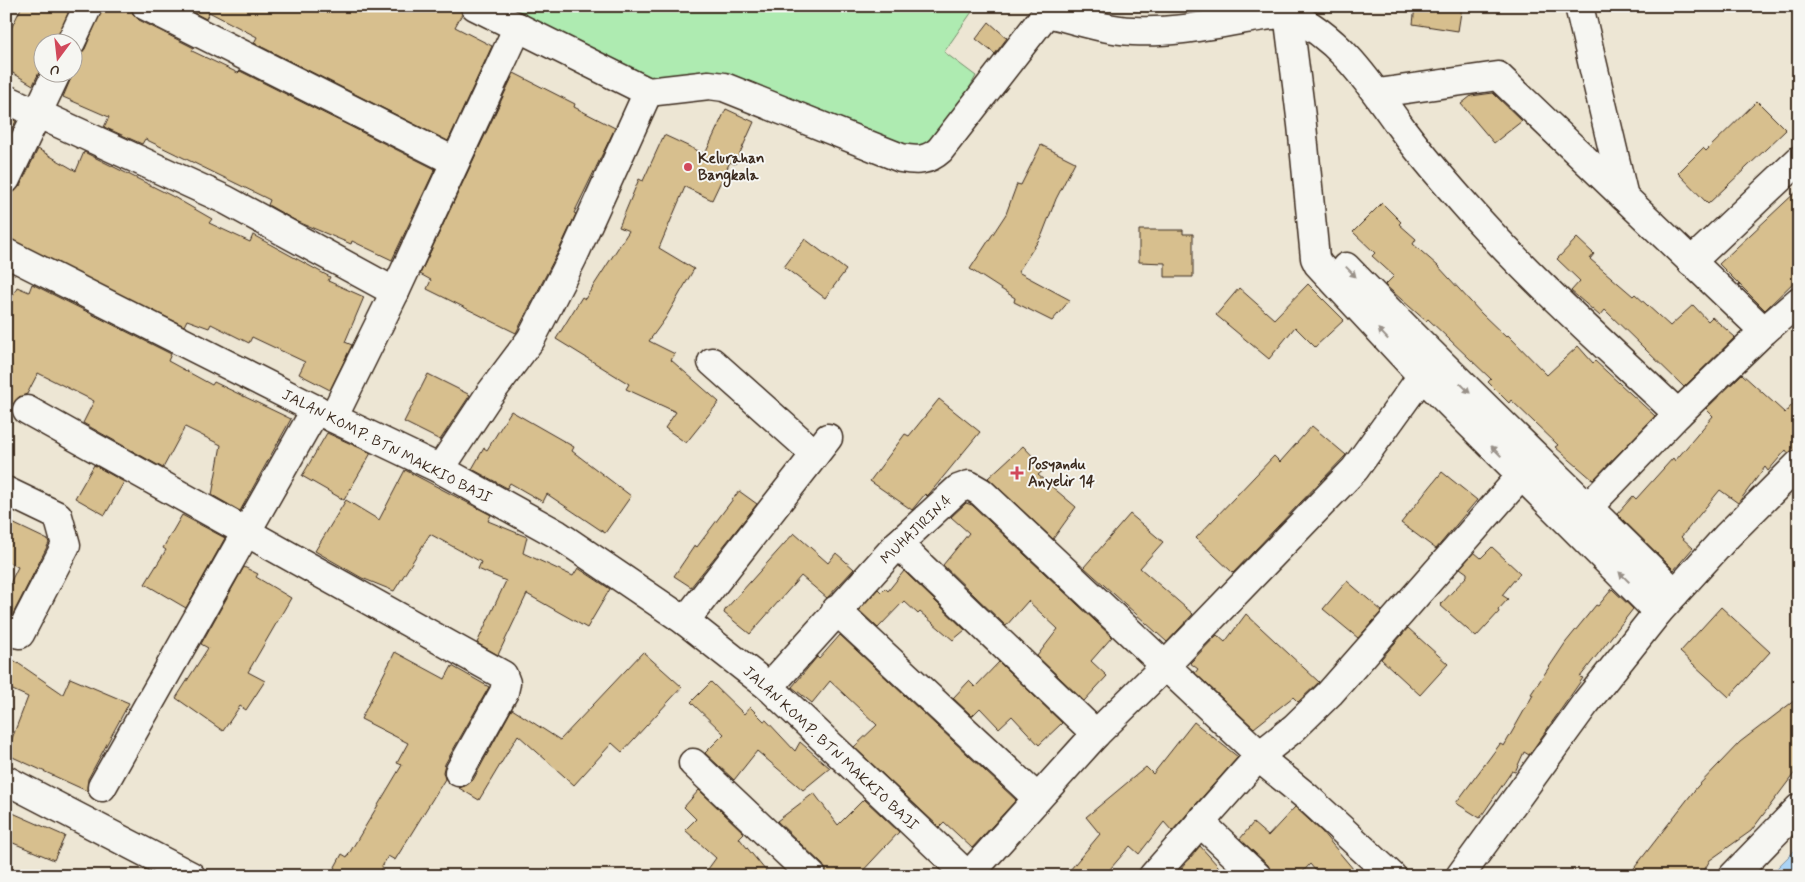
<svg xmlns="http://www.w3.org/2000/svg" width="1805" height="882" viewBox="0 0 1805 882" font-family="Mynerve,sans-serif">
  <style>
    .green { fill: #aeebb1; stroke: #748a68 }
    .water { fill: #abd4f6; stroke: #7e90a0 }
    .building { fill: #d7bf8e; stroke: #3b2a1e }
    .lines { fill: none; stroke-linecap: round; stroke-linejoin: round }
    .street-casing { stroke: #3b2a1e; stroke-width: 31 }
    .street { stroke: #f6f6f2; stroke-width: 28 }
    .oneway { fill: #989088 }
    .poi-dot { fill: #d1495b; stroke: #f6f6f2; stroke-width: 2 }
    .labels { text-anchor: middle; stroke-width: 4; stroke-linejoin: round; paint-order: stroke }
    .poi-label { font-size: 15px; font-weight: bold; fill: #3b2a1e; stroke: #f6f6f2; text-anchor: start }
    .street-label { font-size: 15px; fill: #3b2a1e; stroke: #f6f6f2 }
  </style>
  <rect width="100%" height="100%" fill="#ede6d4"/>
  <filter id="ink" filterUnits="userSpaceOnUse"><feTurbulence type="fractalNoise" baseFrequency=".02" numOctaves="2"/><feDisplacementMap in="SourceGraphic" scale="10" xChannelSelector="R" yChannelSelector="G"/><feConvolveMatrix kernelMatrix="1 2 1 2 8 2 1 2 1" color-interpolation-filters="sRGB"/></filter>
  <g filter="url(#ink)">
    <path class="green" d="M496 6H976L944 52 976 76 956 112 922 152 866 134 721 72 649 80Z"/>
    <path class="water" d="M1799 846V876H1769Z"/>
    <g class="building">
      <path d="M22 6H71L56 42H42V66L33 85 6 69V39Z"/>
      <path d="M103 6H130L133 14 139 20 194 48 192 51 238 73 240 71 435 169 392 260 352 241 351 244 296 221 268 205 270 200 145 139 142 144 104 127 109 117 63 97 71 78 72 57 80 55 85 49Z"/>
      <path d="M181 6H459L462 14 455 27 492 46 448 141 254 43 257 37 209 12 206 19Z"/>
      <path d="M1415 6H1462L1458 31 1413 24Z"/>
      <path d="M989 22 1007 38 995 54 976 39Z"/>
      <path d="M514 73 575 104 574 107 615 128 574 213 576 214 559 250 516 333 427 289 431 280 420 274Z"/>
      <path d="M1493 93 1522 121 1494 143 1461 104 1471 96Z"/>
      <path d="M1757 101 1786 130 1708 204 1678 173 1703 148 1706 151Z"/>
      <path d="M726 109 754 122 735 164 730 162 712 200 685 187 659 248 694 269 665 319 649 341 675 354 671 360 719 402 686 443 665 428 676 412 626 389 629 384 556 339 582 297 585 299 629 231 619 227 639 179 643 181 664 135 705 154Z"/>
      <path d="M6 116 16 121 6 142Z"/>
      <path d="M1041 145 1075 162 1056 199 1042 235 1018 272 1070 300 1052 321 1014 302 1015 298 970 269 1006 214 1017 184 1021 185Z"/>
      <path d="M38 149 76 171 84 152 172 196 212 219 209 223 250 242 253 235 330 277 328 281 364 297 345 342 352 345 330 390 299 374 305 362 252 337 249 343 211 324 209 328 187 320 184 326 6 238V194L14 192 20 186Z"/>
      <path d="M1799 189V277L1765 310 1719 264Z"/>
      <path d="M1382 203 1401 222 1399 224 1416 239 1413 244 1438 266 1481 313 1506 337 1508 335 1547 375 1578 346 1593 363 1595 361 1655 416 1593 480 1555 447 1558 445 1511 400 1509 403 1488 382 1491 379 1428 319 1426 321 1385 285 1394 276 1372 256 1375 253 1353 232Z"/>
      <path d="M1139 230H1183V234H1193V277H1165V263L1139 262Z"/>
      <path d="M1577 238 1594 254 1590 259 1633 296 1635 294 1670 326 1693 305 1708 321 1712 317 1735 337 1684 387 1605 310 1600 316 1571 291 1580 281 1557 259Z"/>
      <path d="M805 239 846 270 825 298 784 267Z"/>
      <path d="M32 284 171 354 168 361 212 385 214 382 291 419 240 511 212 495 221 445 185 427 163 468 83 423 94 401 38 373 27 394 19 397 13 404 6 400V310L17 287 29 292Z"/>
      <path d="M1308 284 1344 320 1315 347 1295 327 1269 359 1216 315 1239 288 1274 319Z"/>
      <path d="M428 374 470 395 440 440 404 422Z"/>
      <path d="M1742 374 1785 413 1799 397V449L1788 453 1786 450 1768 471 1765 467 1738 503 1720 490 1681 537 1693 548 1674 570 1617 514 1633 496 1636 499 1673 458 1675 461 1713 416 1706 409Z"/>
      <path d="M939 399 980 432 930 493 927 496 925 494 912 510 870 481 905 434 909 436Z"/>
      <path d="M511 411 574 447 572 451 631 496 605 533 547 494 543 502 510 483 507 488 472 469 484 448 487 450Z"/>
      <path d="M1312 426 1346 455 1233 573 1196 538 1274 456 1280 462Z"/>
      <path d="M327 433 371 453 344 500 302 476Z"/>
      <path d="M1023 446 1045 469 1038 475 1076 507 1053 539 988 478Z"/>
      <path d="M94 465 124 482 105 515 75 498Z"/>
      <path d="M405 470 491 515 488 521 527 537 523 553 573 576 578 568 610 589 587 628 527 594 498 655 477 643 506 581 478 569 481 562 430 534 394 591 362 578 315 551 346 500 379 520Z"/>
      <path d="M1442 472 1477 500 1436 549 1401 523Z"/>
      <path d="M739 491 757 504 691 587 674 576 695 545 697 547Z"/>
      <path d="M966 503 972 505 1112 637 1091 661 1107 676 1084 701 1037 656 1058 629 1028 601 1006 626 943 565 969 533 951 517Z"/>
      <path d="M1130 514 1163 542 1140 568 1193 614 1167 642 1084 567Z"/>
      <path d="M182 515 225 538 186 608 145 584 166 550 163 548Z"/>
      <path d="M6 520 48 540 49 543 12 616H6V591L18 567 6 561Z"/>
      <path d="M794 533 828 563 836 553 854 569 827 598 801 576 750 634 724 613 725 610Z"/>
      <path d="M1492 547 1520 573 1502 595 1508 599 1498 610 1499 612 1476 637 1440 605 1467 576V573L1460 568 1474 552 1481 558Z"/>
      <path d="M244 567 258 574 256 577 291 598 248 672 265 681 246 710 240 706 223 731 176 698 208 648 201 644Z"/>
      <path d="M904 571 965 630 953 640 920 612 918 614 904 601 878 628 859 610 878 589 881 592 885 588 888 591Z"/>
      <path d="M1347 581 1382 611 1358 638 1323 609Z"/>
      <path d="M1612 589 1633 609 1580 677 1583 678 1529 755 1524 752 1515 772 1512 771 1480 818 1456 803 1500 744 1504 746 1533 695 1531 694 1566 642 1596 605 1598 606Z"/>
      <path d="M1721 607 1770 652 1729 697 1680 652Z"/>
      <path d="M1246 614 1319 682 1298 702 1293 697 1254 728 1195 673 1198 669 1190 663 1217 635 1225 642Z"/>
      <path d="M1408 628 1448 664 1420 695 1381 659Z"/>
      <path d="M840 635 1016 800 972 848 944 822 939 827 854 747 877 725 830 681 812 703 792 687 817 657 819 659Z"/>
      <path d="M395 652 445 679 452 666 489 687 445 764 443 772 445 779 395 860 388 856 378 874 381 876H330L342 854 347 857 402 765 397 763 408 743 361 719Z"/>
      <path d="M643 652 682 687 622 752 612 743 574 785 518 735 479 800 459 788 467 785 473 780 512 709 560 740Z"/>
      <path d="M6 655 63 694 70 678 129 703 88 779 87 791 6 754 28 697 6 687Z"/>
      <path d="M999 662 1062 723 1039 745 1012 716 999 728 980 708 972 716 953 698 969 681 975 687Z"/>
      <path d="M711 682 744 714 750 707 764 721 766 720 795 751 800 742 830 768 803 790 757 751 734 780 705 753 724 734 691 702Z"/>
      <path d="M1799 697V767L1751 831 1710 860 1701 876H1628L1697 787 1740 742Z"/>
      <path d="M1194 722 1238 757 1172 831 1164 822 1139 854 1130 846 1104 876H1065L1100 834 1086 817 1146 767 1153 774Z"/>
      <path d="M699 790 744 833 739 838 770 876H703L716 858 685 830 696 819 684 807Z"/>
      <path d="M814 793 838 825 864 799 899 832 858 876H827L823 865 777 821Z"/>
      <path d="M1295 807 1322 832 1359 876H1320L1310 864 1299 876H1273L1268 865 1240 839 1253 823 1268 836Z"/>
      <path d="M6 810 65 836 54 860 6 840Z"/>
      <path d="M1200 846 1227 876H1175Z"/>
    </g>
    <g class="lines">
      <defs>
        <g id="street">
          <path d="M146 6 454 161"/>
          <path d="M475 6 648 92 709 85 724 87 901 158C917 161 928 161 940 150L1052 6"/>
          <path d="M1579 6 1624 197"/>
          <path d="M1048 13C1076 20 1105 30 1133 31 1186 34 1236 18 1288 13L1302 125 1315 258 1318 264 1422 376 1658 612"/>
          <path d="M1288 13C1339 38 1365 77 1397 122 1418 151 1443 180 1467 207 1532 281 1607 346 1678 414L1572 524"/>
          <path d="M71 42 88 6"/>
          <path d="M1378 93 1498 76 1764 331"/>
          <path d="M6 99 226 200 395 292"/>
          <path d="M6 179 57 72"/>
          <path d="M6 253 333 418 440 469 557 534 685 621 769 687 968 876"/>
          <path d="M1691 262 1799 160"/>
          <path d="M1346 267C1453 378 1566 484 1675 593"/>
          <path d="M712 362 815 454"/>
          <path d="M27 410 503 675 506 683 504 692 459 772"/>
          <path d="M1678 414 1764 331 1799 301"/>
          <path d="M333 418 395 292 518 27"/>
          <path d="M440 469 489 395 531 339 573 257 648 92"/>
          <path d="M6 491 58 516 66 545 20 634 6 631"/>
          <path d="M898 544 1096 734"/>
          <path d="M836 610 1037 798"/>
          <path d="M685 621 828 438"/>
          <path d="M769 687 898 544 958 489 969 485 981 492 1260 755"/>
          <path d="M1258 757 1307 797 1392 876"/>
          <path d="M693 763 812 876"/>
          <path d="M6 780 191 876"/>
          <path d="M102 787 316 409"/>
          <path d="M1200 822 1257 876"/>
          <path d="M968 876 1096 734 1166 665 1355 469 1422 376"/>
          <path d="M1153 876 1260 755 1294 728 1330 693 1521 476"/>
          <path d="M1460 876 1585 704 1658 612 1727 536 1799 464"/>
          <path d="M1733 876 1799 808"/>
        </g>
      </defs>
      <use href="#street" class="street-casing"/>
      <use href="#street" class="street"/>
    </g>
    <defs><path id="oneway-solid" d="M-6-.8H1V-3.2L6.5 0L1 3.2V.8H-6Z" transform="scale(1.25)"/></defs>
    <g class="oneway">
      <use href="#oneway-solid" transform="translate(1351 272) rotate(46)"/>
      <use href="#oneway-solid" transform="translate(1383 334) rotate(-133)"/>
      <use href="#oneway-solid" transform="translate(1465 388) rotate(45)"/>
      <use href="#oneway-solid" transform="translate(1496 451) rotate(-135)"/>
      <use href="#oneway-solid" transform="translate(1624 577) rotate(-135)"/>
    </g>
  </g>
  <g class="poi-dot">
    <circle cx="688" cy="167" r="5"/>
    <path d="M1014.5 465.5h5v5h5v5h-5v5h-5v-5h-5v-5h5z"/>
  </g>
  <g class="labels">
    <g class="poi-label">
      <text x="698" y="163">Kelurahan<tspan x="698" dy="17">Bangkala</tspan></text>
      <text x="1028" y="469">Posyandu<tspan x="1028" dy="17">Anyelir 14</tspan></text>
    </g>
    <g class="street-label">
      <text transform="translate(387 446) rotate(27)" y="5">JALAN KOMP. BTN MAKKIO BAJI</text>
      <text transform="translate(916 529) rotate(-44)" y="5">MUHAJIRIN.4</text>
      <text transform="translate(831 748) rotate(43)" y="5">JALAN KOMP. BTN MAKKIO BAJI</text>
    </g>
  </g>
  <rect width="1805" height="882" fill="none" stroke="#f6f6f2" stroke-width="25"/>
  <rect x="12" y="12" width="1780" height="857" fill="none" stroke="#3b2a1e" stroke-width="2" filter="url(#ink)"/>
  <g transform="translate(58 58) rotate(195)"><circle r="24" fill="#f6f6f2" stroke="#aba49d"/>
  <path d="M0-4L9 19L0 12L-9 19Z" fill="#d1495b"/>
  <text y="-8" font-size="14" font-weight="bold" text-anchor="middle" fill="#3b2a1e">U</text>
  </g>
</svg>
